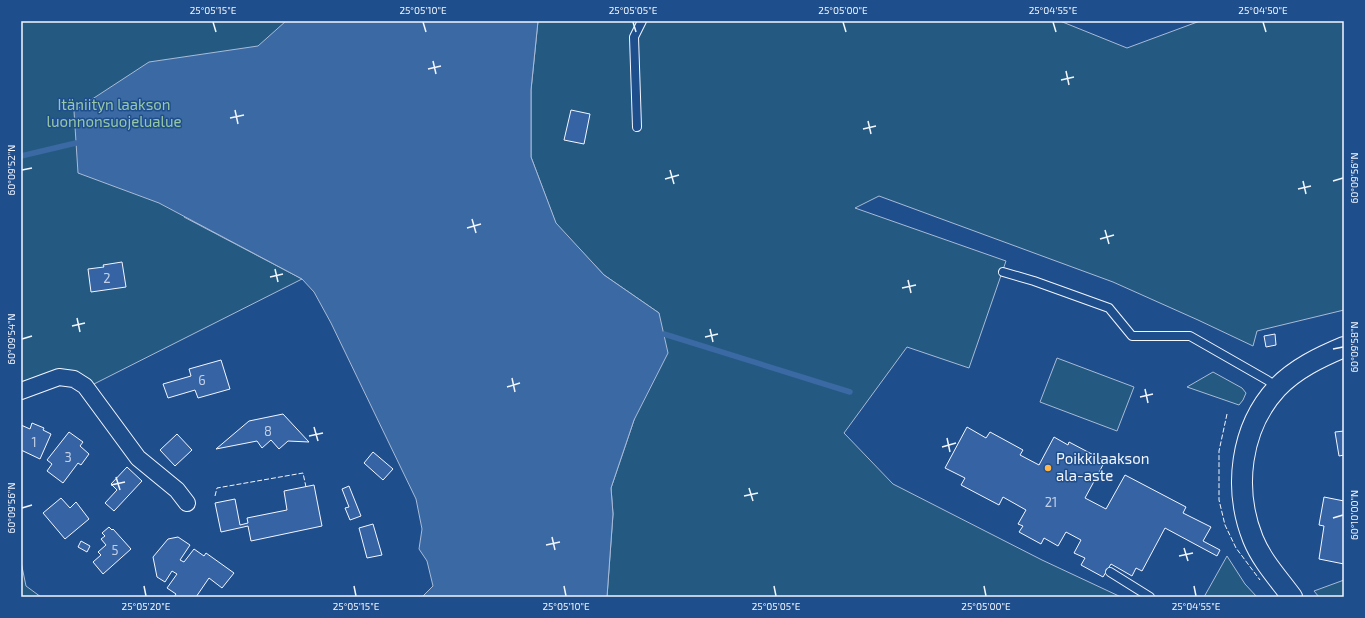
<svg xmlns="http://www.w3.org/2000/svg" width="1365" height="618" viewBox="0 0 1365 618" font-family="'Exo 2',sans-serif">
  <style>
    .green { fill: #245a82; stroke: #a8bbd7 }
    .water { fill: #3b69a3; stroke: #a8bbd7 }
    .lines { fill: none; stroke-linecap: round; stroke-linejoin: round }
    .stream { stroke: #3b69a3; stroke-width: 5.5 }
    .building { fill: #3563a3; stroke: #f2f6ff }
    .service-casing { stroke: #f2f6ff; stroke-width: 10 }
    .minor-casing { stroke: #f2f6ff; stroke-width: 18 }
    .tertiary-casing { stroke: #f2f6ff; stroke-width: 22 }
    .service { stroke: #1f4e8c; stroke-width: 8 }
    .minor { stroke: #1f4e8c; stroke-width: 16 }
    .tertiary { stroke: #1f4e8c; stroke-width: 20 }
    .fence { stroke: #f2f6ff; stroke-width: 1; stroke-dasharray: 5 2; stroke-linecap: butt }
    .ticks { fill: none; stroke: #f2f6ff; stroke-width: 1.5 }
    .poi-dot { fill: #ffb74d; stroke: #1f4e8c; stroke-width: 1.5 }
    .labels { text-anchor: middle; stroke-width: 3; stroke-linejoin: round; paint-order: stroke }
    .number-label { font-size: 13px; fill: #c3d1e8 }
    .park-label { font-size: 15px; fill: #97c8a6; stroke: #1f4e8c }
    .poi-label { font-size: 15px; fill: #f2f6ff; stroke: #1f4e8c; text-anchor: start }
    .neatline { fill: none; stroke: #f2f6ff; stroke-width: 1.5 }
    .ticks-label { font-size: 10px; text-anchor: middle; fill: #f2f6ff }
  </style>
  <rect width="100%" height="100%" fill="#1f4e8c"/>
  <g class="green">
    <path d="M21 21H312L184 217 302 279 92 385H21Z"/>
    <path d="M538 21H1060L1127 48 1200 21H1344V310L1257 331 1253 346 1198 320 1113 282 879 196 855 208 1006 261 969 368 907 347 844 433 893 484 1042 560 1121 597H607L613 514 611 488 634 420 659 313 604 275 556 224 531 157V90Z"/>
    <path d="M1057 358 1134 387 1117 431 1040 402Z"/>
    <path d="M1213 372 1242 388 1246 393 1243 400 1239 405 1187 387Z"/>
    <path d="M1227 556 1245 584 1257 597H1204Z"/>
    <path d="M21 562 26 586 41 597H21Z"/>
    <path d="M1344 580V597H1319L1314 591Z"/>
  </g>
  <path class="water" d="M286 21H538L531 90V157L556 223 604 275 659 313 668 353 634 420 611 488 613 514 607 597H422L433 586 427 561 419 549 422 529 416 499 331 323 314 292 302 279 159 203 78 173 74 111 149 62 258 46Z"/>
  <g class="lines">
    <g class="stream">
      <path d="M21 156 76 143"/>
      <path d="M664 334 850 392"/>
    </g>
  </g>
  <g class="building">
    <path d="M571 110 590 114 584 144 564 140Z"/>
    <path d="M122 262 126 287 91 292 88 269 104 267 103 265Z"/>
    <path d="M1275 334 1276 345 1266 347 1264 336Z"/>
    <path d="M221 360 230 389 198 398 195 390 168 398 163 384 191 376 189 369Z"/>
    <path d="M283 414 309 442 288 441 279 449 271 440 262 448 257 441 216 449 249 421Z"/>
    <path d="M32 423 44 428 43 430 51 434 40 459 21 450V425L30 429Z"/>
    <path d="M967 427 986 438 990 432 1023 450 1020 455 1039 465 1054 437 1068 445 1069 442 1105 461 1085 498 1106 509 1125 475 1186 507 1183 513 1211 527 1203 541 1220 550 1217 556 1165 528 1142 571 1136 568 1132 576 1111 564 1103 577 1081 565 1085 558 1074 553 1081 540 1066 532 1058 546 1044 538 1041 544 1019 532 1023 526 1018 524 1026 510 1003 497 999 505 961 485 965 478 945 468Z"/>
    <path d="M1344 431V455L1339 456 1335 432Z"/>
    <path d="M69 432 83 442 80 446 89 454 81 465 78 463 63 483 47 471 52 464 47 460Z"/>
    <path d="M177 434 192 450 175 466 160 450Z"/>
    <path d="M373 452 393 469 383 480 364 463Z"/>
    <path d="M127 467 142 481 114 511 105 503 117 490 111 484Z"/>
    <path d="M314 485 322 526 251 541 248 526 221 532 215 503 235 499 240 525 248 523 247 518 287 510 284 491Z"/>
    <path d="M349 486 361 516 350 520 345 508 349 507 342 489Z"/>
    <path d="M1324 497 1344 501V564L1319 559 1324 526 1319 525Z"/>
    <path d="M61 498 70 508 76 502 89 519 65 539 43 513Z"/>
    <path d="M373 524 382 555 367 558 359 528Z"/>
    <path d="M109 527 112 530 113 529 131 549 103 574 93 562 101 555 98 552 106 545 101 539 105 536 102 533Z"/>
    <path d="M178 537 190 545 180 560 184 562 194 549 204 556 206 553 234 573 222 588 209 578 196 597H174L176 594 167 588 177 574 172 571 165 582 157 577 153 557 168 539Z"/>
    <path d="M81 541 90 546 87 552 78 547Z"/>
  </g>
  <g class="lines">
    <defs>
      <g id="service">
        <path d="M637 127 634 37 642 21"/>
        <path d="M1003 272 1034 281 1109 308 1132 336H1190L1267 380 1277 387"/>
        <path d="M1110 572 1150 597"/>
      </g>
      <path id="minor" d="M21 391 59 377 74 379 85 386 138 458 177 490 187 503"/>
      <path id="tertiary" d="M1292 597C1278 578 1262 561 1253 539 1233 489 1240 428 1277 388 1295 369 1320 357 1344 347"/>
    </defs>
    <use href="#service" class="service-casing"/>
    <use href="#minor" class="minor-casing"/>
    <use href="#tertiary" class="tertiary-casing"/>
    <use href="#service" class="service"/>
    <use href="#minor" class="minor"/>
    <use href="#tertiary" class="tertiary"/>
    <g class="fence">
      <path d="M1227 414 1219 451V500L1225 525 1236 548 1260 580"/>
      <path d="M215 496 217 488 303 473 306 487"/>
    </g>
  </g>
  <path class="ticks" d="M213 22 216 32M423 22 426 32M633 22 636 32M843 22 846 32M1053 22 1056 32M1263 22 1266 32M433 61 436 74M428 69 441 66M1066 71 1069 85M1061 80 1074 77M235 110 238 124M230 118 244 115M868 121 871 134M863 129 876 126M22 170 32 168M670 170 674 184M665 179 679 175M1303 181 1306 194M1333 181 1343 178M1298 189 1311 186M472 219 476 233M467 228 481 224M1105 230 1109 244M1100 239 1114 235M275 269 278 282M270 277 283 274M908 280 911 293M902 288 916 285M77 318 80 332M72 326 85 323M710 329 713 342M705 337 718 334M22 339 32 336M1333 349 1343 347M512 378 515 392M507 387 520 383M1145 389 1148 403M1140 397 1153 394M314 427 318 441M309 436 323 433M947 438 950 452M942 447 956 443M116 477 120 490M111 485 125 482M749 488 753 501M744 496 758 493M22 508 32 505M1333 518 1343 515M552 537 555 550M546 545 560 542M1184 548 1188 561M1179 556 1193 553M144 586 146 596M354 586 356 596M564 586 566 596M774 586 776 596M984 586 986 596M1194 586 1196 596"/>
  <circle class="poi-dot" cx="1048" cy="468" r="4"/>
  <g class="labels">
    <g class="number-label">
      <text x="107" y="283">2</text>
      <text x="202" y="385">6</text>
      <text x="268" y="436">8</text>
      <text x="34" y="447">1</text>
      <text x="68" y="462">3</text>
      <text x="1051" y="507">21</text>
      <text x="115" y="555">5</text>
    </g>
    <g class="park-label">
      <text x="114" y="110">Itäniityn laakson<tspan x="114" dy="17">luonnonsuojelualue</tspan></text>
    </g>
    <g class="poi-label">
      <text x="1056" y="464">Poikkilaakson<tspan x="1056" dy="17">ala-aste</tspan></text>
    </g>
  </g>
  <rect width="1365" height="618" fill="none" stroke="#1f4e8c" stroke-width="44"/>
  <rect x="22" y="22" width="1321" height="574" class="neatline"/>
  <g class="ticks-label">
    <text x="213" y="14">25°05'15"E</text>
    <text x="423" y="14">25°05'10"E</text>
    <text x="633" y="14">25°05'05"E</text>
    <text x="843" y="14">25°05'00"E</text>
    <text x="1053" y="14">25°04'55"E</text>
    <text x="1263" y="14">25°04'50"E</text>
    <text transform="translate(11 170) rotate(-90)" y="4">60°09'52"N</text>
    <text transform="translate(1354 178) rotate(-90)" y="4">60°09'56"N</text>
    <text transform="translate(11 339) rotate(-90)" y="4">60°09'54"N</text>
    <text transform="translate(1354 347) rotate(-90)" y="4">60°09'58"N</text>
    <text transform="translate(11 508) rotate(-90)" y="4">60°09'56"N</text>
    <text transform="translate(1354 515) rotate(-90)" y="4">60°10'00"N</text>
    <text x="146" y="610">25°05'20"E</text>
    <text x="356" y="610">25°05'15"E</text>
    <text x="566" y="610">25°05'10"E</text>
    <text x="776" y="610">25°05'05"E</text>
    <text x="986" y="610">25°05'00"E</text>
    <text x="1196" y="610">25°04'55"E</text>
  </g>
</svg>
